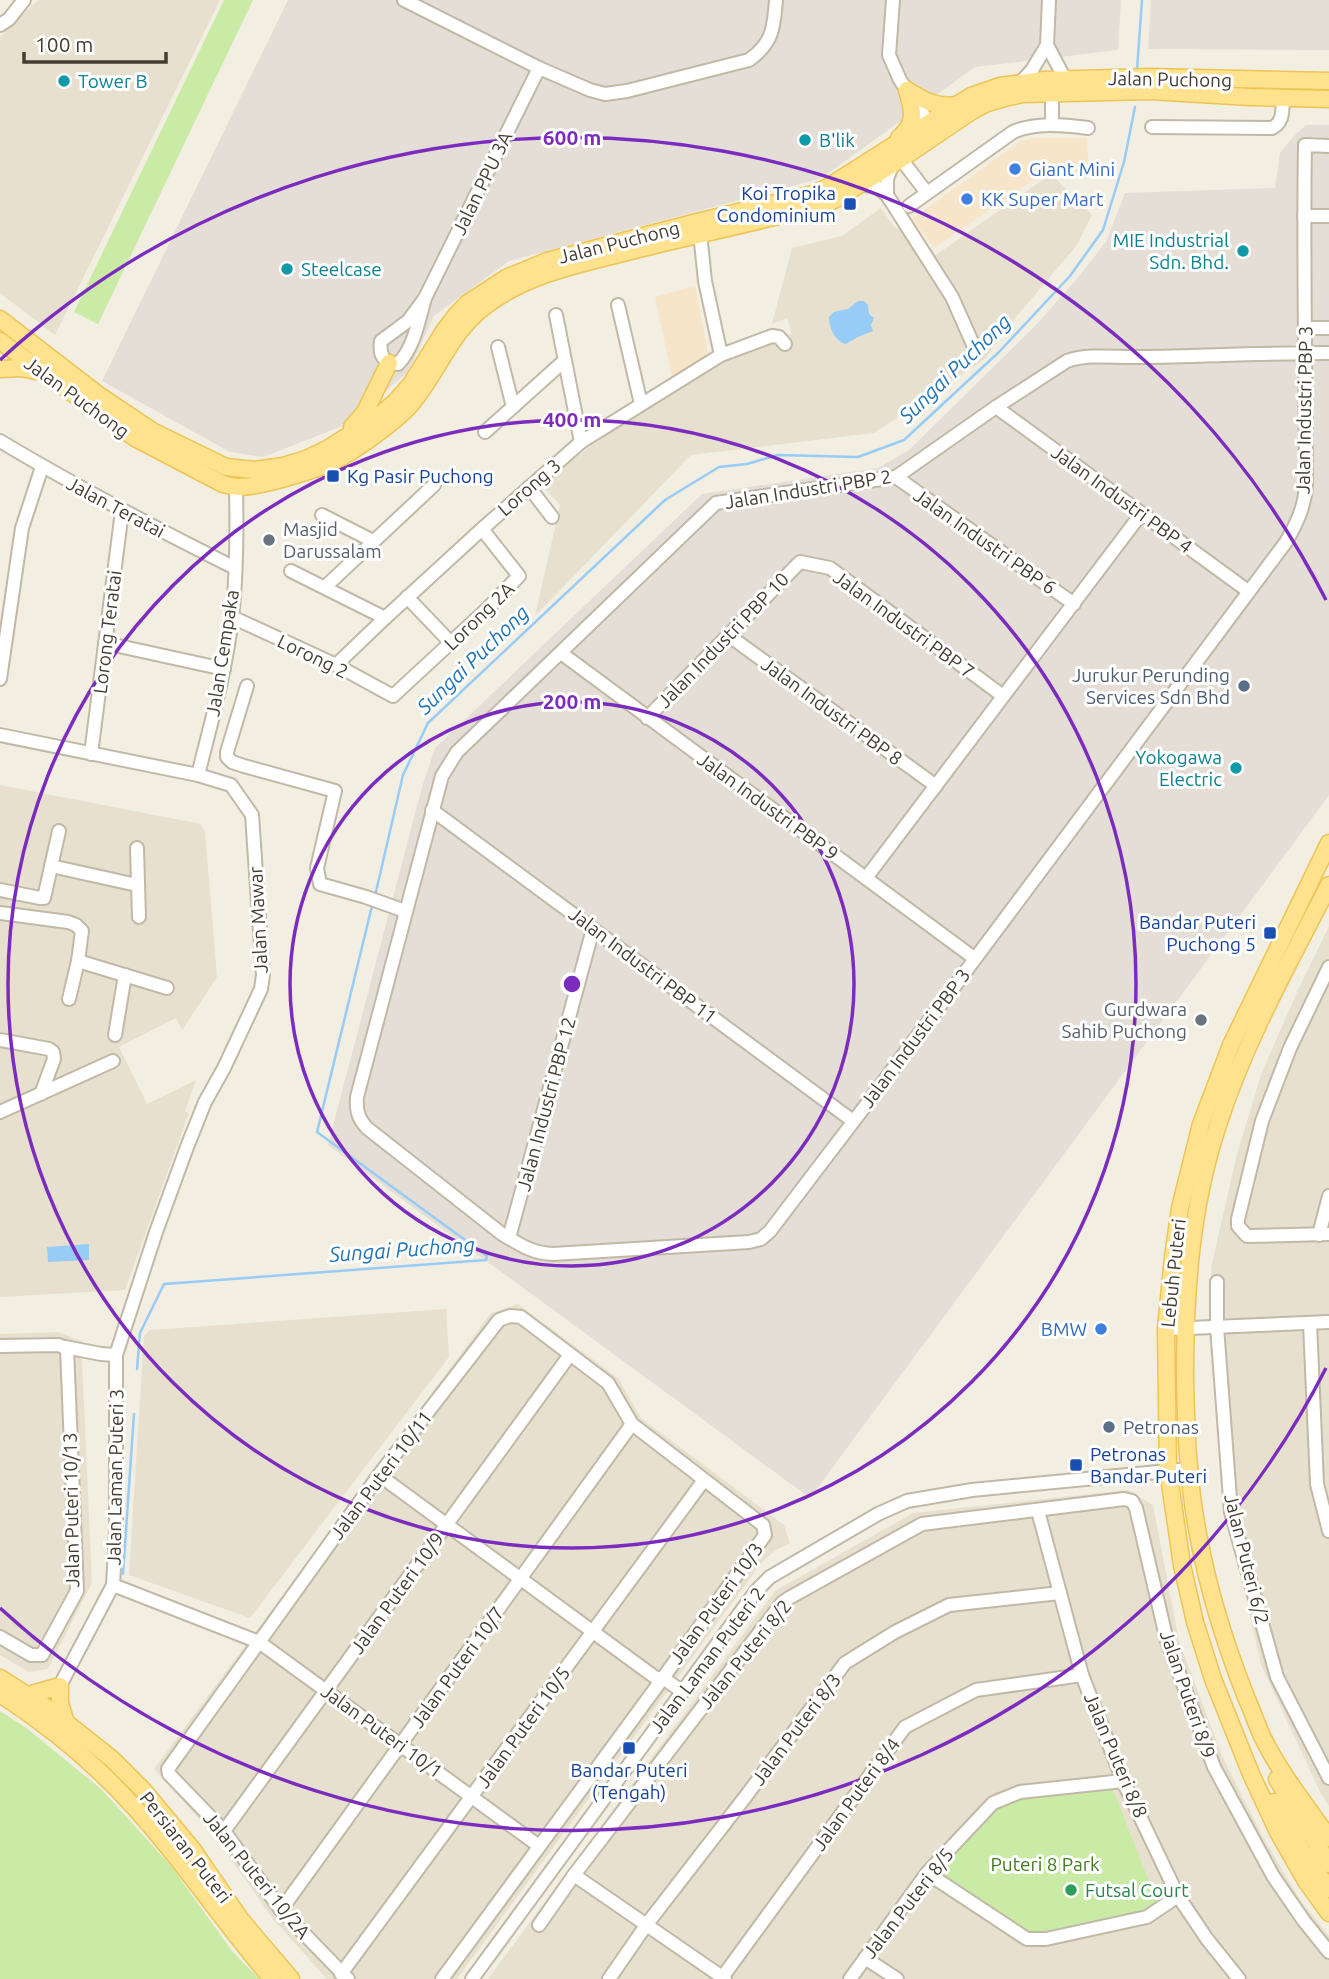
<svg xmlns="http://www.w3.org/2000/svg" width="1329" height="1979" viewBox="0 0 1329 1979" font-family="Ubuntu,sans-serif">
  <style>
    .residential { fill: #e7e0cf }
    .commercial { fill: #f7e5ca }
    .industrial { fill: #e4ded7 }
    .green { fill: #caeba6 }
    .water { fill: #97ccf6 }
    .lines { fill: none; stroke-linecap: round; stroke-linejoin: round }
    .stream { stroke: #97ccf6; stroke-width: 2.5 }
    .minor-casing { stroke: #c1b9a6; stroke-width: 16 }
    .major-casing { stroke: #edc455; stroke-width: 19 }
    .minor { stroke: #fff; stroke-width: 12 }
    .major { stroke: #ffe28e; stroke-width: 16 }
    .ring { fill: none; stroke: #7b2cbf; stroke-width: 3.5 }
    .culture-dot { fill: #0f9aa8; stroke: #fff; stroke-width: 2.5 }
    .shop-dot { fill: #3f7fe0; stroke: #fff; stroke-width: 2.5 }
    .transit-dot { fill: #1a4fb4; stroke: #fff; stroke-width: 2.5 }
    .worship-dot { fill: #6b7280; stroke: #fff; stroke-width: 2.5 }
    .service-dot { fill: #5c6f8a; stroke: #fff; stroke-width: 2.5 }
    .leisure-dot { fill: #2e9e5b; stroke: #fff; stroke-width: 2.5 }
    .labels { text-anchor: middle; stroke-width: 6; stroke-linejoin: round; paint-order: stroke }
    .street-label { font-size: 19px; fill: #443d32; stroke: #fff }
    .culture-label { font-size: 19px; fill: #0d838f; stroke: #fff; text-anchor: start }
    .shop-label { font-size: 19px; fill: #366cbe; stroke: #fff; text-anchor: start }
    .transit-label { font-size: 19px; fill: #164399; stroke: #fff; text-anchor: end }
    .worship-label { font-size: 19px; fill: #5b616d; stroke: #fff; text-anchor: start }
    .service-label { font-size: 19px; fill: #4e5e75; stroke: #fff; text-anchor: end }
    .park-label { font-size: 19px; fill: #407a21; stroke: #fff }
    .leisure-label { font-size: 19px; fill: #27864d; stroke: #fff; text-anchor: start }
    .water-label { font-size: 21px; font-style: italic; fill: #2375b8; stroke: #fff }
    .centre { fill: #7b2cbf; stroke: #fff; stroke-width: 3.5 }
    .ring-label { font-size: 21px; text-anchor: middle; font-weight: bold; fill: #7b2cbf; stroke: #fff; stroke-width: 6; stroke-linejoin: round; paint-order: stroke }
  </style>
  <rect width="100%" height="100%" fill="#f2eee1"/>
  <g class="residential">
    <path d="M38 0H220L55 335 0 293V37Z"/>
    <path d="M1051 174 1092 215 1077 245 1005 330 986 358 874 433 691 455 535 616 560 505 545 489 546 480 619 425 733 357 792 334 787 318 772 324 792 248 842 236 881 208 896 229 910 220 936 255Z"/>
    <path d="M0 785 201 824 205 832 217 977 182 1030 176 1018 119 1047 147 1104 196 1080 185 1111 189 1113 125 1290 0 1297Z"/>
    <path d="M1329 926V1806L1321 1794 1261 1665 1226 1509 1211 1268 1237 1154 1262 1072 1298 990Z"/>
    <path d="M518 1304 618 1378 641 1418 784 1525 790 1543 776 1550 762 1562 457 1979H327L273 1919 216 1838 154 1769 491 1313Z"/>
    <path d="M446 1309 449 1357 250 1618 129 1575 144 1336 150 1330Z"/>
    <path d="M58 1332 81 1341 92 1583 48 1669 29 1672 0 1655V1334Z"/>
    <path d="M1128 1490 1153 1505 1179 1641 1223 1758 1263 1837 1300 1900 1329 1936V1979H488L775 1591 913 1513Z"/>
  </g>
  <g class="commercial">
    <path d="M1034 138H1087L1089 175 1086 178 1047 171 934 248 912 219 1019 142Z"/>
    <path d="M695 286 709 358 673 381 655 297Z"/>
  </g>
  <g class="industrial">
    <path d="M288 0H1121L1118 50 975 67 822 178 509 261 434 316 408 372 345 425 263 457 230 452 102 381Z"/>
    <path d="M1151 0H1329V50L1148 49Z"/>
    <path d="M1306 125H1329V795L810 1498 328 1145 422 787 435 748 702 494 878 468 909 450 1037 324 1075 281 1106 242 1125 193 1275 188 1280 153 1291 139Z"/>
  </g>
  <g class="green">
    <path d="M224 0H253L98 324 74 312Z"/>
    <path d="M0 1711 25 1727 101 1789 171 1866 232 1951 259 1979H0Z"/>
    <path d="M1112 1787 1158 1904 1150 1912 1034 1937 947 1880 942 1864 995 1807 1024 1796Z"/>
  </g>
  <g class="water">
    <path d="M858 301H864L868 305 869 314 874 318 871 325 873 331 858 337 846 344C835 342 829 327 829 317L834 312 848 309Z"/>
    <path d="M89 1244V1260L48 1262 47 1247Z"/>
  </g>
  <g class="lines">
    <g class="stream">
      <path d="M1137 70 1142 0"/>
      <path d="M375 896 403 775 428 723 665 500 719 467 747 464 778 455 858 457 904 440 999 352 1070 276 1103 230 1124 162 1135 107"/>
      <path d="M137 1369 140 1333 164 1284 486 1260 487 1256 317 1132 373 902"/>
      <path d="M123 1574 134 1414"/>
    </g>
    <defs>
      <g id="minor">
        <path d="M404 0 539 68 590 90 605 94 627 91 749 60C773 43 774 27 776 0"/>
        <path d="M893 0 889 55 900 80 934 130"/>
        <path d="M1049 0 1047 45 1065 79"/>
        <path d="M0 25 9 19 24 0"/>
        <path d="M1021 82 1032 70 1047 45"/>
        <path d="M1052 125V93"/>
        <path d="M1152 127 1272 128C1284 122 1282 111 1283 98"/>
        <path d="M1329 146 1305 145C1303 259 1306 372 1306 485 1305 506 1297 523 1286 542L866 1105 770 1231 761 1239 749 1242 553 1254C531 1253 521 1245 502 1234L367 1128C358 1118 356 1111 357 1097L442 776 457 752 716 503 896 477 996 407 1067 361C1090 353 1117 358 1141 357 1204 356 1266 353 1329 353"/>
        <path d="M901 159 927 193"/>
        <path d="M860 184 877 187 887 195 952 297 976 351"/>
        <path d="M887 195V179L893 163"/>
        <path d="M909 206 1013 132C1035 122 1064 125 1088 128"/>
        <path d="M1304 216H1329"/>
        <path d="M700 233 705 281 721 355"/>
        <path d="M425 298C419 319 414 348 398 364 383 363 379 355 381 341L408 321 425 298 539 68"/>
        <path d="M618 305 641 404"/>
        <path d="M556 315 581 442"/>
        <path d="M1305 328H1329"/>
        <path d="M498 347 513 407"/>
        <path d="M996 407 1248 591"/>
        <path d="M485 432 564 361"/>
        <path d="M0 441C77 487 155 528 235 568"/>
        <path d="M896 477 1074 604"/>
        <path d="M529 487 552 517"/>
        <path d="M322 515 373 541"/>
        <path d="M291 571 385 618"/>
        <path d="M325 587 434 485"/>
        <path d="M407 597 451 643"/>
        <path d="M232 617 336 665 393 696 487 609 519 576 482 529"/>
        <path d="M728 635 936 786"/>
        <path d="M105 643 224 669"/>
        <path d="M561 653 974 958"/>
        <path d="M336 665 385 618 482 529 581 442 721 355 772 336 779 337 785 344"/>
        <path d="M0 679 22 528 42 467"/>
        <path d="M247 686 227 752V757L232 762 244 766 335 791 317 868 320 884 366 897 405 911"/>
        <path d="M647 718 800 562 830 568 1003 696"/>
        <path d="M0 735 198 775 231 785 252 815 263 975 261 989 224 1068 205 1102 187 1147 156 1232 116 1355V1532L113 1585 56 1693"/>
        <path d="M91 754 122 511"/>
        <path d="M198 775C211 723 226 670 232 617 237 574 237 531 236 487"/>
        <path d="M432 810 853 1121"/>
        <path d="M137 848 139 917"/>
        <path d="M51 866 137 885"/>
        <path d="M866 878 1141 514"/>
        <path d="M0 890 40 898H44L59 831"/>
        <path d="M0 913 68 922 76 925 82 931 78 961 69 999"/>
        <path d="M78 961 167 988"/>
        <path d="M1329 967 1290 1048 1262 1121 1238 1219V1226L1247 1236 1329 1234"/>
        <path d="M115 1035 125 975"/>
        <path d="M0 1040 49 1049 53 1052 54 1059 41 1094"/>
        <path d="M0 1112 113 1061"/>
        <path d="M1319 1235 1329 1196"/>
        <path d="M509 1238 593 929"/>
        <path d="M1217 1282V1327L1231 1512 1277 1677 1329 1778"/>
        <path d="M1310 1323 1317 1484 1329 1531"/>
        <path d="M1166 1329 1329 1322"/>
        <path d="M0 1346 59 1345 67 1349 77 1591 42 1655H31L0 1637"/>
        <path d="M65 1347 101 1354 116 1355"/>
        <path d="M379 1475 656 1678H663L683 1692"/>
        <path d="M1038 1511 1082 1675 1123 1781 1178 1896 1207 1939 1239 1979"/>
        <path d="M113 1585 259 1642 539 1846"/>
        <path d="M224 1831 569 1356"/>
        <path d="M927 1873 1027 1939H1046L1147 1917 1178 1896"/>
        <path d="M574 1875 725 1979"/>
        <path d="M281 1910 632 1424"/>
        <path d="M539 1925 574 1875 782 1603 789 1598 922 1524 1124 1499 1132 1501 1136 1508 1167 1641 1214 1767 1273 1876 1304 1921 1329 1952"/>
        <path d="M865 1958 897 1979"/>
        <path d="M341 1974 704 1480"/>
        <path d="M348 1979 281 1910 224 1831 169 1774 168 1769 379 1475 499 1320 510 1316 521 1317 608 1383 632 1424 763 1525 765 1535 663 1678 442 1979"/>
        <path d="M472 1979 756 1591 770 1577 878 1514 907 1501 972 1490 1189 1469"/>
        <path d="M609 1979 647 1924 746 1796 845 1663 895 1632 949 1605 1060 1593"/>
        <path d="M721 1979 905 1727 976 1690 1082 1675"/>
        <path d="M850 1979 927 1873 993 1803 1020 1792 1123 1781"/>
      </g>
      <g id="major">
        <path d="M907 90C923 100 937 108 956 105"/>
        <path d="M899 138C917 122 913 111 907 90"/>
        <path d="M0 319 100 396 152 431 226 467 254 470 283 466 306 459 327 449 376 418 395 402 411 384 444 331 457 314 468 303 506 278 547 261 697 222 813 194 828 187 971 96 1000 86 1044 80 1150 77 1329 81"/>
        <path d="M0 341 135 438 223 484C228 485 233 487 239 487 264 486 318 470 340 458 360 447 399 419 412 403 440 369 449 334 485 306 526 275 575 265 623 253 690 236 758 222 825 204L838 198 901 159 972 111 987 103 1005 98 1023 94 1150 91 1250 97 1329 99"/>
        <path d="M0 369 21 368 36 371"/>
        <path d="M352 427 365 412 389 363"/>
        <path d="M1329 843 1231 1045 1201 1124 1180 1208 1173 1257 1166 1329 1168 1470 1182 1565 1195 1622 1213 1679 1251 1774 1278 1832 1306 1881 1329 1913"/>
        <path d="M1329 885C1289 963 1245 1041 1218 1125 1191 1206 1185 1291 1185 1376 1186 1430 1188 1486 1199 1539 1209 1593 1226 1646 1246 1697 1252 1710 1256 1723 1262 1736 1278 1770 1307 1807 1329 1838"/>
        <path d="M0 1678 49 1709 112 1759 144 1791 193 1850 241 1920 291 1979"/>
        <path d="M0 1694C49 1726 96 1764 135 1808 184 1862 224 1923 272 1979"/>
        <path d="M28 1695 60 1686V1703L66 1723"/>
        <path d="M1277 1779 1329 1864"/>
        <path d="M1274 1802 1302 1851 1329 1889"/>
      </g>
    </defs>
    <use href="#minor" class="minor-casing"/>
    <use href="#major" class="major-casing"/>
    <use href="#minor" class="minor"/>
    <use href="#major" class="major"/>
  </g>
  <g class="ring">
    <circle cx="572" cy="984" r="282"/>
    <circle cx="572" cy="984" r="564"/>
    <path d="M1326 1368A846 846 0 0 1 0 1608M0 360A846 846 0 0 1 1326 600"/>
  </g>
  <g class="culture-dot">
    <circle cx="64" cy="81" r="7"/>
    <circle cx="805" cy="140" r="7"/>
    <circle cx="1243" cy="251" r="7"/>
    <circle cx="287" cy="269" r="7"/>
    <circle cx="1236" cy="768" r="7"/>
  </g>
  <g class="shop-dot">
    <circle cx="1015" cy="169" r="7"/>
    <circle cx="967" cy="199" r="7"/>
    <circle cx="1101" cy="1329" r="7"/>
  </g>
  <g class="transit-dot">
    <rect x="843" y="197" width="14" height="14" rx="3.5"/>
    <rect x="326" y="469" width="14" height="14" rx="3.5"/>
    <rect x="1263" y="926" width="14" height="14" rx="3.5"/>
    <rect x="1069" y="1458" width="14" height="14" rx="3.5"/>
    <rect x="622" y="1741" width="14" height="14" rx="3.5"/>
  </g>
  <g class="worship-dot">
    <circle cx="269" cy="540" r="7"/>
    <circle cx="1201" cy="1020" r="7"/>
  </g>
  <g class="service-dot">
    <circle cx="1244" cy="686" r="7"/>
    <circle cx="1109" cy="1427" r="7"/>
  </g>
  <circle class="leisure-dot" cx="1071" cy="1890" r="7"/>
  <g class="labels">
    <g class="street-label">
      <text transform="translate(1170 79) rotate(1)" y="7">Jalan Puchong</text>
      <text transform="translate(482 183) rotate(-64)" y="7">Jalan PPU 3A</text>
      <text transform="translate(619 242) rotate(-14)" y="7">Jalan Puchong</text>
      <text transform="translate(77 397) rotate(36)" y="7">Jalan Puchong</text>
      <text transform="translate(1304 410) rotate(-89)" y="7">Jalan Industri PBP 3</text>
      <text transform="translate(529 487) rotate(-41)" y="7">Lorong 3</text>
      <text transform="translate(808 489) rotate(-9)" y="7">Jalan Industri PBP 2</text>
      <text transform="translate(1122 499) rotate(36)" y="7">Jalan Industri PBP 4</text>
      <text transform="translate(116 507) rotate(28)" y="7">Jalan Teratai</text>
      <text transform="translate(985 541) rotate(35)" y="7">Jalan Industri PBP 6</text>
      <text transform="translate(479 616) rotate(-44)" y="7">Lorong 2A</text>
      <text transform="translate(904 624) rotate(36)" y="7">Jalan Industri PBP 7</text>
      <text transform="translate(107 632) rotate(-83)" y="7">Lorong Teratai</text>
      <text transform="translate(723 640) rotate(-46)" y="7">Jalan Industri PBP 10</text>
      <text transform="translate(222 653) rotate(-81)" y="7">Jalan Cempaka</text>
      <text transform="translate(313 656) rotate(26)" y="7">Lorong 2</text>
      <text transform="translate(832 711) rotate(36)" y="7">Jalan Industri PBP 8</text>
      <text transform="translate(768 806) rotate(36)" y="7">Jalan Industri PBP 9</text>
      <text transform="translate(258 920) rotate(-93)" y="7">Jalan Mawar</text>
      <text transform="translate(643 965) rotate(37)" y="7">Jalan Industri PBP 11</text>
      <text transform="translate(915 1038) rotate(-53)" y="7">Jalan Industri PBP 3</text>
      <text transform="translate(546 1104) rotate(-75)" y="7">Jalan Industri PBP 12</text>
      <text transform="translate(1173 1273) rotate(-84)" y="7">Lebuh Puteri</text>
      <text transform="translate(381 1475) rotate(-53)" y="7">Jalan Puteri 10/11</text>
      <text transform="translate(115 1477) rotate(-89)" y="7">Jalan Laman Puteri 3</text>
      <text transform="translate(71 1510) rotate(-91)" y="7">Jalan Puteri 10/13</text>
      <text transform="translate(1247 1559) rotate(76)" y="7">Jalan Puteri 6/2</text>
      <text transform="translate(397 1593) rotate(-54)" y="7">Jalan Puteri 10/9</text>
      <text transform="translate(716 1603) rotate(-54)" y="7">Jalan Puteri 10/3</text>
      <text transform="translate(745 1654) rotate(-51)" y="7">Jalan Puteri 8/2</text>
      <text transform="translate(707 1660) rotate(-53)" y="7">Jalan Laman Puteri 2</text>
      <text transform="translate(457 1667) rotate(-54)" y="7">Jalan Puteri 10/7</text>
      <text transform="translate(1188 1694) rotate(71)" y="7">Jalan Puteri 8/9</text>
      <text transform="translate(523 1727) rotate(-54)" y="7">Jalan Puteri 10/5</text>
      <text transform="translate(796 1729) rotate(-53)" y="7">Jalan Puteri 8/3</text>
      <text transform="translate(382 1731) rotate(36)" y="7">Jalan Puteri 10/1</text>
      <text transform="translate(1116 1755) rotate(67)" y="7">Jalan Puteri 8/8</text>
      <text transform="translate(856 1794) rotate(-54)" y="7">Jalan Puteri 8/4</text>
      <text transform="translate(186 1847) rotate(52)" y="7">Persiaran Puteri</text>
      <text transform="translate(257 1875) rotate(51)" y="7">Jalan Puteri 10/2A</text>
      <text transform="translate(908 1903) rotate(-52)" y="7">Jalan Puteri 8/5</text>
    </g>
    <g class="culture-label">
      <text x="78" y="88">Tower B</text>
      <text x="819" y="147">B'lik</text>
      <text x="1229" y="247" text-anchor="end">MIE Industrial<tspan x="1229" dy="22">Sdn. Bhd.</tspan></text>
      <text x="301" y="276">Steelcase</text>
      <text x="1222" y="764" text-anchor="end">Yokogawa<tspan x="1222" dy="22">Electric</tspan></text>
    </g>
    <g class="shop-label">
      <text x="1029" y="176">Giant Mini</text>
      <text x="981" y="206">KK Super Mart</text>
      <text x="1087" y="1336" text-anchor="end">BMW</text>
    </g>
    <g class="transit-label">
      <text x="836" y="200">Koi Tropika<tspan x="836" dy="22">Condominium</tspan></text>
      <text x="347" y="483" text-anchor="start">Kg Pasir Puchong</text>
      <text x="1256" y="929">Bandar Puteri<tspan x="1256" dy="22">Puchong 5</tspan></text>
      <text x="1090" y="1461" text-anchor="start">Petronas<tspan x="1090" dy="22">Bandar Puteri</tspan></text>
      <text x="629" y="1777" text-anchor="middle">Bandar Puteri<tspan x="629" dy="22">(Tengah)</tspan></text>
    </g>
    <g class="worship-label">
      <text x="283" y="536">Masjid<tspan x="283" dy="22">Darussalam</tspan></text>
      <text x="1187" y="1016" text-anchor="end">Gurdwara<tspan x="1187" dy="22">Sahib Puchong</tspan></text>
    </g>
    <g class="service-label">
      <text x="1230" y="682">Jurukur Perunding<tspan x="1230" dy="22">Services Sdn Bhd</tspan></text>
      <text x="1123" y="1434" text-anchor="start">Petronas</text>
    </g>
    <g class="park-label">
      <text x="1045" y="1871">Puteri 8 Park</text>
    </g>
    <g class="leisure-label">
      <text x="1085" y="1897">Futsal Court</text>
    </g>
    <g class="water-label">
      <text transform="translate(955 369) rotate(-44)" y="7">Sungai Puchong</text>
      <text transform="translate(473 660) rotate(-44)" y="7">Sungai Puchong</text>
      <text transform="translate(402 1250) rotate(-4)" y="7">Sungai Puchong</text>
    </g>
  </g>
  <circle cx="572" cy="984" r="10" class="centre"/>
  <g class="ring-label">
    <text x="572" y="145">600 m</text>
    <text x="572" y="427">400 m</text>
    <text x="572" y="709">200 m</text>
  </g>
  <path d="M24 52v10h142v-10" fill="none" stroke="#443d32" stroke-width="3.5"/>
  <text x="35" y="52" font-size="21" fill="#443d32" stroke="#ffffff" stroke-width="5" paint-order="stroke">100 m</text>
</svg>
